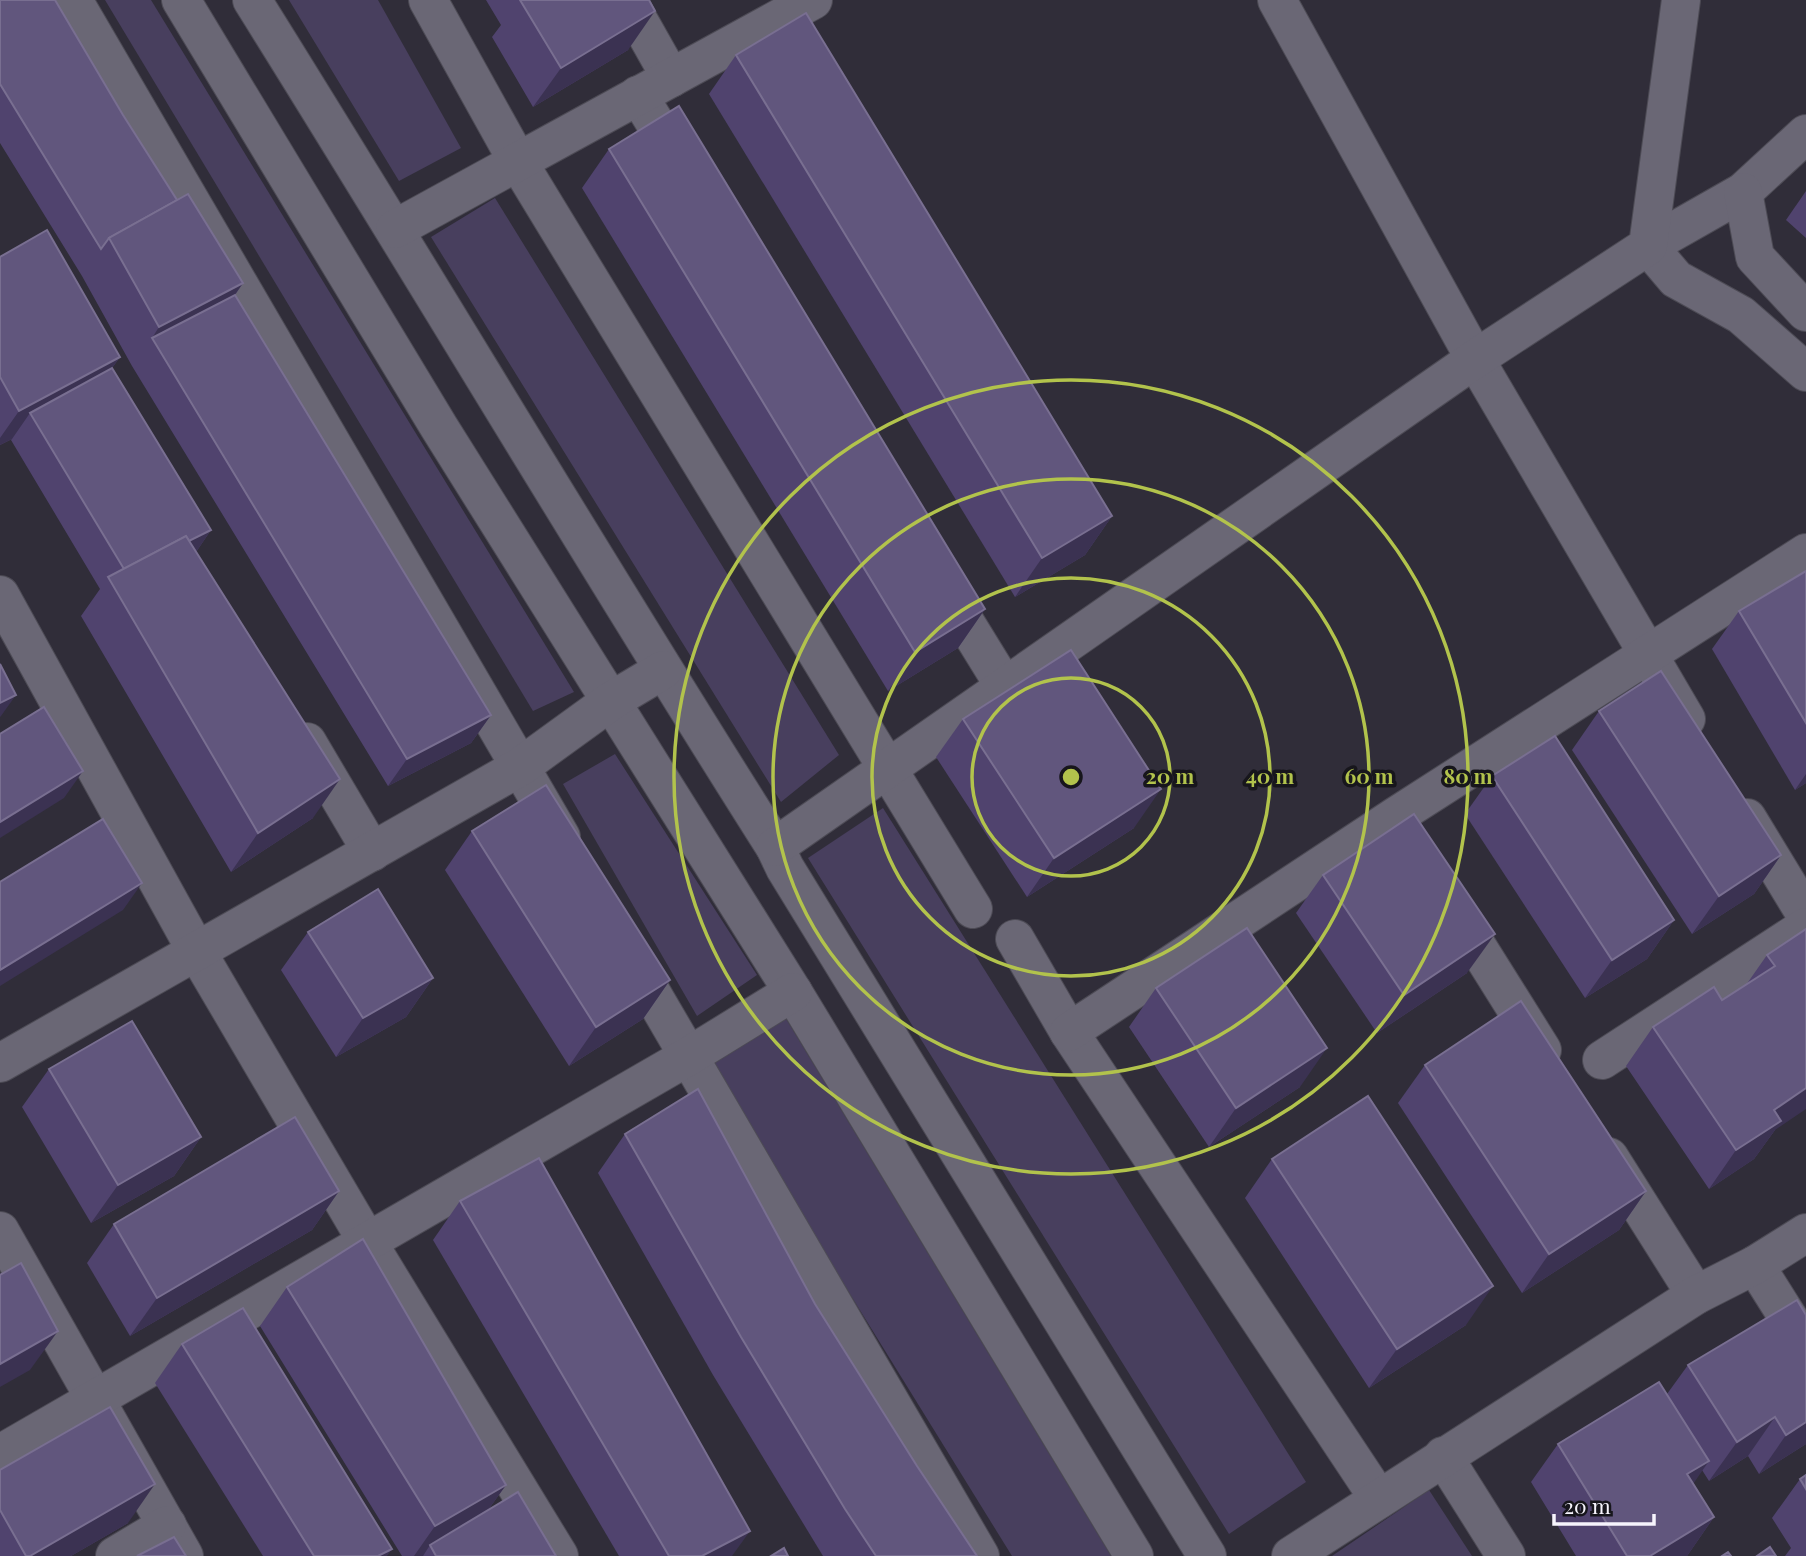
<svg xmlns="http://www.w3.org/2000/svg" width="1806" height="1556" viewBox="0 0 1806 1556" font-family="'Playfair Display',serif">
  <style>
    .green { fill: #483f5e }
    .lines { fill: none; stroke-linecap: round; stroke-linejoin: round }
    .minor-casing { stroke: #4d4b55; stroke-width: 40 }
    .minor { stroke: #6a6775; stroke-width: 38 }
    .wall { fill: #50436e }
    .shaded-wall { fill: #3b3252 }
    .building { fill: #61567d; stroke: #796f91; stroke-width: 2 }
    .ring { fill: none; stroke: #b2c34c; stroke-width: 3.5 }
    .centre { fill: #b2c34c; stroke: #17161c; stroke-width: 3.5 }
    .ring-label { font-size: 21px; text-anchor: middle; font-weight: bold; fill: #b2c34c; stroke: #17161c; stroke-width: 7; stroke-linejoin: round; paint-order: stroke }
  </style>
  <rect width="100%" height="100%" fill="#302d39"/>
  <g class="green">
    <path d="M105 0H151L574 692 533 711Z"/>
    <path d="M289 0H378L461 148 399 181Z"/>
    <path d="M495 198 839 755 781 802 431 237Z"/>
    <path d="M615 754 757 975 697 1016 563 784Z"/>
    <path d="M883 808 1306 1482 1229 1534 808 858Z"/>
    <path d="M785 1017 1111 1556H1012L707 1063Z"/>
    <path d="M1429 1490 1472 1556H1332Z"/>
  </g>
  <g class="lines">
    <defs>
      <g id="minor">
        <path d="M73 0 561 837"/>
        <path d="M181 0 439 427 793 992 1134 1556"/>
        <path d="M252 0C428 281 597 567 775 847L785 868 1207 1556"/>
        <path d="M428 0 518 162 973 909"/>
        <path d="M627 0 671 78"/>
        <path d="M1277 0 1475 359 1686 719"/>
        <path d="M638 95 681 165"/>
        <path d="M1806 134 1743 192 1648 246 1676 279 1741 315 1806 372"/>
        <path d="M1743 192 1755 257 1806 312"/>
        <path d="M395 229 813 0"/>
        <path d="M944 588 1005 687"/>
        <path d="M0 595 197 952 368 1243 559 1556"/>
        <path d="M307 742 372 852"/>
        <path d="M1747 818 1806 915"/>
        <path d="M775 847 1475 359 1648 246 1681 0"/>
        <path d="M1453 908 1542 1050"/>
        <path d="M1015 939 1069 1032 1379 1499"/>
        <path d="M630 956 980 1556"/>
        <path d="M1069 1032 1396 816 1806 553"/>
        <path d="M1602 1060 1806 927"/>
        <path d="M0 1063 520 767 611 701 663 670"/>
        <path d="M1609 1157 1696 1295"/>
        <path d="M0 1231 184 1556"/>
        <path d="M1755 1265 1806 1346"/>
        <path d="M0 1454 689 1056 793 992"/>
        <path d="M1443 1456 1506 1556"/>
        <path d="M115 1556 167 1525"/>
        <path d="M1291 1556 1696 1295 1755 1265 1806 1233"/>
      </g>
    </defs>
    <use href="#minor" class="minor-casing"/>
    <use href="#minor" class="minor"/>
  </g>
  <g class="wall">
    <path d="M0 0 123 115 177 200 243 283 235 295 491 715 471 743 388 786 132 366 82 276 0 143Z"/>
    <path d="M486 0H649L628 50 533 107 492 37 501 25Z"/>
    <path d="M736 55 1112 516 1085 555 1015 597 709 94Z"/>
    <path d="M609 149 985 609 958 648 888 691 582 188Z"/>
    <path d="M1806 191V238L1786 220Z"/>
    <path d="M0 257 120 357 112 368 211 530 196 552 313 818 231 872 81 616 100 589 11 440 12 439 0 445Z"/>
    <path d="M1806 571V783L1795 790 1712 649 1739 611Z"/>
    <path d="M1599 711 1781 855 1754 894 1692 934 1572 750Z"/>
    <path d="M963 719 1134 828 1027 897 936 757Z"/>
    <path d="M1492 776 1674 920 1647 959 1585 998 1465 814Z"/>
    <path d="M472 831 670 980 643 1019 569 1066 445 870Z"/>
    <path d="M1323 875 1467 973 1377 1033 1296 913Z"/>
    <path d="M1806 929 1775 1130 1754 1159 1709 1189 1626 1066 1653 1027 1722 1000 1746 985 1767 955Z"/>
    <path d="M308 932 433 978 406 1017 336 1057 281 970Z"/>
    <path d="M1156 988 1300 1087 1209 1147 1129 1027Z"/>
    <path d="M1425 1065 1646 1191 1619 1230 1522 1293 1398 1103Z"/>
    <path d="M49 1069 201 1137 174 1176 91 1223 22 1107Z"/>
    <path d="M625 1134 917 1466 977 1556H823L713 1375 598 1173Z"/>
    <path d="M1272 1159 1466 1325 1369 1388 1245 1198Z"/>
    <path d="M339 1191 312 1230 130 1336 87 1263 114 1224Z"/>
    <path d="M460 1201 732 1556H619L433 1240Z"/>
    <path d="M287 1287 506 1485 488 1510 556 1556H402L260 1326Z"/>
    <path d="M1806 1315V1444L1759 1474 1748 1456 1709 1481 1702 1470 1693 1483 1714 1517 1687 1556H1576L1531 1482 1558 1444 1667 1394 1688 1365Z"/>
    <path d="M182 1344 387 1556H263L155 1383Z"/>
    <path d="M0 1470 128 1523 71 1556H0Z"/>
    <path d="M1806 1475V1556H1785L1791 1548 1772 1518 1800 1479Z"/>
  </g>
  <g class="shaded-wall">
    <path d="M655 11 628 50 533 107 561 68Z"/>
    <path d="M243 283 216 322 152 338 159 327Z"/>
    <path d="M120 357 92 396 30 413 12 439 0 445V438L19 411Z"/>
    <path d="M1112 516 1085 555 1015 597 1042 558Z"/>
    <path d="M211 530 192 558 127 574Z"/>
    <path d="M985 609 958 648 888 691 915 652Z"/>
    <path d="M16 695 1 716 0 717V703Z"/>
    <path d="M491 715 471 743 388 786 407 759Z"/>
    <path d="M83 771 64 798 0 838V822Z"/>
    <path d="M1806 774V783L1795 790Z"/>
    <path d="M340 779 313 818 231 872 258 833Z"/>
    <path d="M1161 789 1134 828 1027 897 1054 858Z"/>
    <path d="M1781 855 1754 894 1692 934 1719 896Z"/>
    <path d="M142 883 123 910 0 986V970Z"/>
    <path d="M1674 920 1647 959 1585 998 1612 960Z"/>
    <path d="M1495 934 1467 973 1377 1033 1404 995Z"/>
    <path d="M433 978 406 1017 336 1057 363 1018Z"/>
    <path d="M670 980 643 1019 569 1066 596 1027Z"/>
    <path d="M1327 1048 1300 1087 1209 1147 1236 1108Z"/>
    <path d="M1806 1088V1109L1775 1130 1754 1159 1709 1189 1736 1150 1774 1110Z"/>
    <path d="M201 1137 174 1176 91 1223 118 1185Z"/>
    <path d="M339 1191 312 1230 130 1336 157 1298Z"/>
    <path d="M1646 1191 1619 1230 1522 1293 1549 1254Z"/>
    <path d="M1493 1286 1466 1325 1369 1388 1397 1349Z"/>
    <path d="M58 1331 30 1370 0 1387V1364Z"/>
    <path d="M1775 1417 1748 1456 1709 1481 1737 1442Z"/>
    <path d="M1806 1422V1444L1759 1474 1786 1435Z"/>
    <path d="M1709 1461 1682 1500 1687 1474Z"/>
    <path d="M155 1484 128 1523 71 1556H30Z"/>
    <path d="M506 1485 478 1524 430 1545 423 1556H414L435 1526Z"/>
    <path d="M1714 1517 1687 1556H1650Z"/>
    <path d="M750 1531 732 1556H702Z"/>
    <path d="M392 1549 387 1556H378Z"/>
  </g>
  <g class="building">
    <path d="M0 0H55L123 115 177 200 109 238 101 249 0 84Z"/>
    <path d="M520 0H649L655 11 561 68Z"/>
    <path d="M806 13 1112 516 1042 558 736 55Z"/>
    <path d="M679 106 985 609 915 652 609 149Z"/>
    <path d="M188 194 243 283 159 327 109 238Z"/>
    <path d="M47 230 120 357 19 411 0 377V257Z"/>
    <path d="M235 295 491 715 407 759 152 338Z"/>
    <path d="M112 368 211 530 189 541 186 536 124 569 30 413Z"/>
    <path d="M186 536 340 779 258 833 108 577Z"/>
    <path d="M1806 571V723L1739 611Z"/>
    <path d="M1071 650 1161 789 1054 858 963 719Z"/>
    <path d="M0 664 16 695 0 703Z"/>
    <path d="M1661 671 1781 855 1719 896 1599 711Z"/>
    <path d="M44 707 83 771 0 822V734Z"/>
    <path d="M1555 736 1674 920 1612 960 1492 776Z"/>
    <path d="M546 785 670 980 596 1027 472 831Z"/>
    <path d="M1414 814 1495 934 1404 995 1323 875Z"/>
    <path d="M103 819 142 883 0 970V882Z"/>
    <path d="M378 889 433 978 363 1018 308 932Z"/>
    <path d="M1247 928 1327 1048 1236 1108 1156 988Z"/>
    <path d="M1806 929V1088L1774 1110 1781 1121 1736 1150 1653 1027 1714 987 1722 1000 1775 966 1767 955Z"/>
    <path d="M1521 1001 1646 1191 1549 1254 1425 1065Z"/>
    <path d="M132 1021 201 1137 118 1185 49 1069Z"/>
    <path d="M698 1089 815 1304 917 1466 977 1556H876L845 1509 741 1337 625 1134Z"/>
    <path d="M1368 1096 1493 1286 1397 1349 1272 1159Z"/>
    <path d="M295 1117 339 1191 157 1298 114 1224Z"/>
    <path d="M539 1158 750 1531 702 1556H669L460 1201Z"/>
    <path d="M363 1239 506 1485 435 1526 287 1287Z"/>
    <path d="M21 1263 58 1331 0 1364V1275Z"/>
    <path d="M1797 1300 1806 1315V1422L1786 1435 1775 1417 1737 1442 1688 1365Z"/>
    <path d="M243 1308 392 1549 378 1556H314L182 1344Z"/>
    <path d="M1659 1382 1709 1461 1687 1474 1714 1517 1650 1556H1627L1558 1444Z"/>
    <path d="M110 1407 155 1484 30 1556H26L0 1510V1470Z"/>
    <path d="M1806 1475V1489L1800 1479Z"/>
    <path d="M518 1492 556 1556H436L430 1545Z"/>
    <path d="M174 1537 186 1556H137Z"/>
    <path d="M1770 1547 1776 1556H1757Z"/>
    <path d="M784 1548 788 1556H771Z"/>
    <path d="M1728 1552 1731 1556H1722Z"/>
  </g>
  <g class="ring">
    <circle cx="1071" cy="777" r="99"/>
    <circle cx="1071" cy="777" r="199"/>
    <circle cx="1071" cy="777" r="298"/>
    <circle cx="1071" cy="777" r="397"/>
  </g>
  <circle cx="1071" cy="777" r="10" class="centre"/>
  <g class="ring-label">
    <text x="1170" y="784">20 m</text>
    <text x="1270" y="784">40 m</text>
    <text x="1369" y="784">60 m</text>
    <text x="1468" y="784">80 m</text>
  </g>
  <path d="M1554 1514v10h100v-10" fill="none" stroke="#f6f4fc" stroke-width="3.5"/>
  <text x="1564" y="1514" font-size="21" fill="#f6f4fc" stroke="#17161c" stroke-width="5" paint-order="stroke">20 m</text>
</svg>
